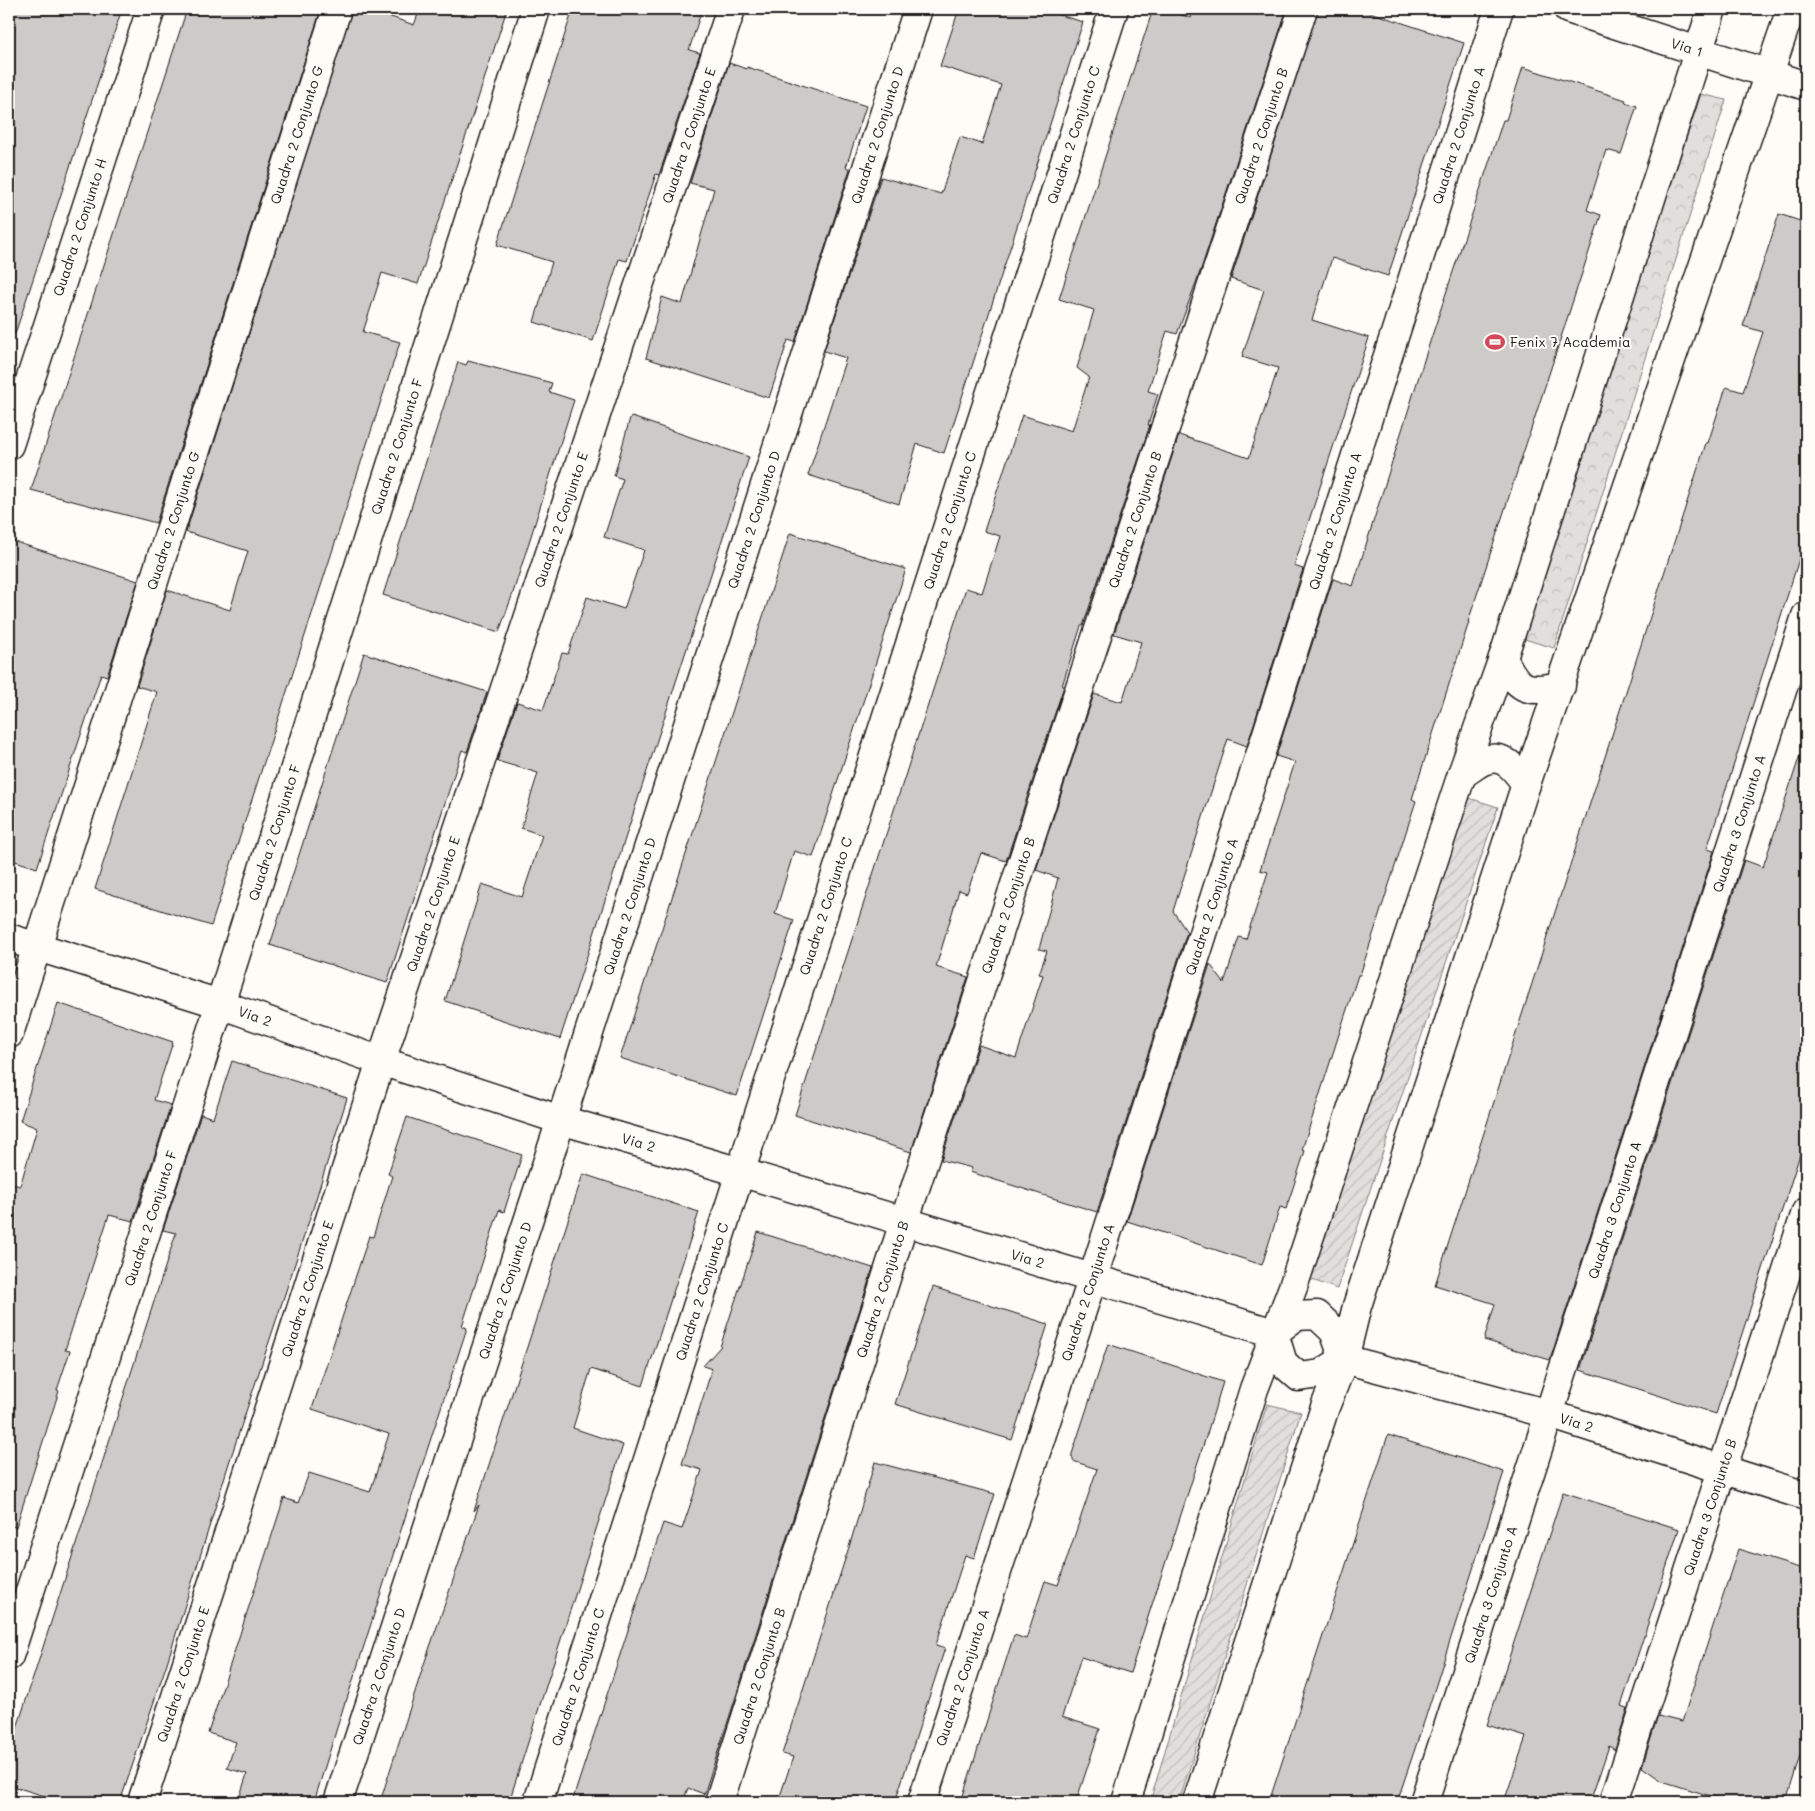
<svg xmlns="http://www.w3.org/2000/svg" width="1815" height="1811" viewBox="0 0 1815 1811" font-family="Mali,sans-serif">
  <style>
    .park { fill: url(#park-crowns); stroke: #7e7e7c }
    .garden { fill: url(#garden-furrows); stroke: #7e7e7c }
    .building { fill: #cccbc8; stroke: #1c1c1c }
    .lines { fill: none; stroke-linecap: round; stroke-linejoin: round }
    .minor-casing { stroke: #1c1c1c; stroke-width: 31 }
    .minor { stroke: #fdfcf7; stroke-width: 28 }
    .labels { text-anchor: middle; stroke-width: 4; stroke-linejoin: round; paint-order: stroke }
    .street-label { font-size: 14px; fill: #1c1c1c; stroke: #fdfcf7 }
    .poi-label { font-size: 14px; fill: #1c1c1c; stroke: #fdfcf7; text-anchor: start }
  </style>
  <defs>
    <pattern id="park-crowns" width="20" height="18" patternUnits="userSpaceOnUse" patternTransform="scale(1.25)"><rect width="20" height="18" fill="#e0dfdb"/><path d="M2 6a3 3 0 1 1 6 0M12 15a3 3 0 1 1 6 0" fill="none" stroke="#c0bfbb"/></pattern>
    <pattern id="garden-furrows" width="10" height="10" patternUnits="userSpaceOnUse" patternTransform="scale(1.25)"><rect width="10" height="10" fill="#e0dfdb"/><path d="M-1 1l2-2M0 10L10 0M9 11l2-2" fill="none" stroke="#c0bfbb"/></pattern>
  </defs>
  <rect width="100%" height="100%" fill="#fdfcf7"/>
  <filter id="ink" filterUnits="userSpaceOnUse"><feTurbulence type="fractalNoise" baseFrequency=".02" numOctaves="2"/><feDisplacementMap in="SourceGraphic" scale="10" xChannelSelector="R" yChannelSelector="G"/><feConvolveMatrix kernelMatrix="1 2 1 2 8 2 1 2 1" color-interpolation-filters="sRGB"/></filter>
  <g filter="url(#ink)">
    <path class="park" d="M1701 94 1726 100 1554 648 1521 638Z"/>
    <g class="garden">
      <path d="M1469 798 1498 807 1337 1289 1304 1277Z"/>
      <path d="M1267 1404 1301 1412 1179 1802H1150Z"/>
    </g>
    <g class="building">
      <path d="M9 9H122L15 334 9 333Z"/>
      <path d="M187 9H321L156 523 31 490Z"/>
      <path d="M352 9H368L414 25 420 9H507L418 284 382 273 363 332 400 342 211 926 95 889 157 692 137 686 167 590 230 610 248 551 186 532Z"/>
      <path d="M573 9H702L689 50 700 53 659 175 656 174 627 261 619 259 593 341 534 322 552 262 497 245Z"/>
      <path d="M959 9H1040L1083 22 944 453 917 444 899 504 808 475 846 358 824 351 881 177 941 194 960 137 982 144 1001 85 940 66Z"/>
      <path d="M1153 9H1163L1191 18 1194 9H1287L1201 269 1177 334 1167 331 1148 391 1158 394 1148 425H1150L1083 626H1081L1062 686H1064L1006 861 981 853 967 893 959 890 936 967 968 977 911 1152 795 1115 966 588 982 593 1000 536 984 531 1022 415 1072 431 1089 377 1077 368 1094 310 1059 299Z"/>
      <path d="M1318 9H1360L1464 43 1388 276 1332 258 1312 320 1369 338 1294 566 1303 569 1247 746 1228 739 1173 911 1187 932 1097 1212 970 1172 972 1168 941 1160 979 1045 1016 1058 1043 975 1039 974 1047 951 1039 949 1058 878 1036 870 1094 694 1122 702 1141 642 1114 634 1179 435 1249 458 1259 427 1278 368 1242 357 1264 290 1231 279Z"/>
      <path d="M729 63 747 69V67L866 106 846 167 850 169 795 342 788 340 769 398 646 358 662 297 682 304 714 189 690 183Z"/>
      <path d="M1523 67 1626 100 1625 102 1637 106 1621 154 1606 150 1587 210 1601 215 1468 622H1469L1412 799 1416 801 1360 975H1358L1302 1150 1305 1151 1286 1209 1280 1207 1262 1265 1127 1221 1210 964 1224 983 1239 937 1246 939 1268 872 1260 870 1295 762 1276 756 1333 579 1353 586 1425 357 1503 120H1506Z"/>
      <path d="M1779 214 1806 223V537L1707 849 1714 851 1550 1360 1484 1340 1495 1304 1435 1285 1706 443H1708L1726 387 1743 392 1763 332 1743 326Z"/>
      <path d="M468 361 552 383 549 392 574 400 512 596 499 632 383 595 458 362 466 365Z"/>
      <path d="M632 417 749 457 560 1039 445 1001 482 884 522 897 542 835 521 828 538 773 497 761 517 702 543 710 562 653 568 654 587 597 624 609 644 550 604 537 623 479 614 476 630 418Z"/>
      <path d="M790 533 906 569 813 857 794 851 775 914 794 920 737 1096 620 1058Z"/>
      <path d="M9 540 138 581 107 676 101 674 37 868 9 859Z"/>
      <path d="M364 653 487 692 467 752 462 750 387 983 270 945Z"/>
      <path d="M1800 755 1806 756V1136L1716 1414 1580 1370 1744 860 1763 867Z"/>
      <path d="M58 1003 173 1042 154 1100 171 1105 133 1221 109 1215 65 1350 70 1351 57 1390 59 1391 16 1527 9 1526V1183L20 1186 37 1128 20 1121Z"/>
      <path d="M232 1061 347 1098 311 1215 229 1463 167 1663 120 1802H64L9 1785V1753L176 1233 163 1230 201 1114 213 1118Z"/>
      <path d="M407 1117 522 1155 504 1212 499 1210 462 1326 467 1328 402 1527 346 1702H345L314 1802H238L247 1774 227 1768 236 1742 208 1733 284 1498 298 1503 309 1473 370 1492 389 1434 312 1409 369 1236 373 1237 392 1176 388 1174Z"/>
      <path d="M583 1174 699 1212 643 1386 591 1369 573 1428 623 1445 509 1802H380L422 1670 479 1505 474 1511Z"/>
      <path d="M758 1232 873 1268 730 1715 704 1794 688 1788 683 1802H572L663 1523 682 1529 702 1470 682 1464 712 1369 703 1366 720 1347Z"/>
      <path d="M933 1287 1048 1324 1012 1440 895 1404Z"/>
      <path d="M1108 1344 1223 1382 1205 1440 1130 1673 1081 1657 1062 1717 1100 1729 1076 1802H961L1014 1635 1026 1639 1045 1581 1058 1585 1097 1469 1073 1461V1458L1071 1457Z"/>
      <path d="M1388 1435 1504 1472 1425 1719 1397 1802H1269Z"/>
      <path d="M875 1462 995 1494 974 1558 965 1555 936 1645 945 1648 895 1802H778L793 1757 782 1754 849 1547Z"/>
      <path d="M1563 1492 1679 1529 1621 1706 1628 1708 1615 1750 1609 1746 1590 1802H1504L1526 1737 1487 1725Z"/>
      <path d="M1738 1549 1806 1570V1737L1786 1802H1730L1662 1781 1642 1767 1658 1716 1682 1722Z"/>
    </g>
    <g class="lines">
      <defs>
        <g id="minor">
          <path id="s1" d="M1568 9 1806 86"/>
          <path id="s2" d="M9 445 151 9"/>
          <path d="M1503 658C1518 690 1526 693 1561 686"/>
          <path d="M1462 774C1470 770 1478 762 1486 760 1505 753 1517 772 1526 784"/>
          <path id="s3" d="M9 938 220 1004 381 1061 561 1120 740 1172 1274 1333"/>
          <path id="s4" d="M9 1034 337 9"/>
          <path d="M1274 1333 1283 1363 1299 1377 1321 1374 1344 1359"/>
          <path d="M1274 1333 1296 1316 1317 1315 1334 1331 1344 1359"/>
          <path id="s5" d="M1344 1359 1549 1414 1806 1496"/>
          <path id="s6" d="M9 1656 220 1004 536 9"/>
          <path id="s7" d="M142 1802 381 1061 731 9"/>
          <path id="s8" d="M338 1802 561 1120 918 9"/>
          <path id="s9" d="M538 1802 1114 9"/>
          <path id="s10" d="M719 1802 904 1222 1303 9"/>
          <path id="s11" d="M922 1802 1092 1280 1499 9"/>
          <path d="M1126 1802 1254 1389 1293 1287 1462 774 1503 658 1712 9"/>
          <path d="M1197 1802 1325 1407 1344 1359 1357 1306 1526 784 1791 9"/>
          <path id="s12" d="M1424 1802 1806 616"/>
          <path id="s13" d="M1614 1802 1806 1212"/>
        </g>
      </defs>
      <use href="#minor" class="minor-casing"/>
      <use href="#minor" class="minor"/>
    </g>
  </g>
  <defs>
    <symbol id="stadium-bare" viewBox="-9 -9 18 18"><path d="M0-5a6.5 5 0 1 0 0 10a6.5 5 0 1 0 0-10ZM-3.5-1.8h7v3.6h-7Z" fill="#d1495b" stroke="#fdfcf7" stroke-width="2.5" paint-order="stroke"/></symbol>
  </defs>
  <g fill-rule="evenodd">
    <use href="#stadium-bare" x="1481" y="328" width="28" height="28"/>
  </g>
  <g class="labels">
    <g class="street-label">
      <text dy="5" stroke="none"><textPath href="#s1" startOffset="125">Via 1</textPath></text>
      <text dy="5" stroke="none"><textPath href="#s9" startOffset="1751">Quadra 2 Conjunto C</textPath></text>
      <text dy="5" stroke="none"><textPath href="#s8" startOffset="1752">Quadra 2 Conjunto D</textPath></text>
      <text dy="5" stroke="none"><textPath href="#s10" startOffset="1752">Quadra 2 Conjunto B</textPath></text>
      <text dy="5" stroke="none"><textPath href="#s11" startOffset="1751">Quadra 2 Conjunto A</textPath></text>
      <text dy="5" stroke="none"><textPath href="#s4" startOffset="944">Quadra 2 Conjunto G</textPath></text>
      <text dy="5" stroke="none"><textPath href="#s7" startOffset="1754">Quadra 2 Conjunto E</textPath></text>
      <text dy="5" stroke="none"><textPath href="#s2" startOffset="229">Quadra 2 Conjunto H</textPath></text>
      <text dy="5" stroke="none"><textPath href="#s6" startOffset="1270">Quadra 2 Conjunto F</textPath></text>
      <text dy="5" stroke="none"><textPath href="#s7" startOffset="1349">Quadra 2 Conjunto E</textPath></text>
      <text dy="5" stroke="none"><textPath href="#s8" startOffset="1348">Quadra 2 Conjunto D</textPath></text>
      <text dy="5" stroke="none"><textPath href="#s9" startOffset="1346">Quadra 2 Conjunto C</textPath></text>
      <text dy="5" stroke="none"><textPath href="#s10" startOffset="1348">Quadra 2 Conjunto B</textPath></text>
      <text dy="5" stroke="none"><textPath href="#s11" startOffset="1346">Quadra 2 Conjunto A</textPath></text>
      <text dy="5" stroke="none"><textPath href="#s4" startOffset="539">Quadra 2 Conjunto G</textPath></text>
      <text dy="5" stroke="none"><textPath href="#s12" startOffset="1028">Quadra 3 Conjunto A</textPath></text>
      <text dy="5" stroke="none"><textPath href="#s6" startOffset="865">Quadra 2 Conjunto F</textPath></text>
      <text dy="5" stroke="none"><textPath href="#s7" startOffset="944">Quadra 2 Conjunto E</textPath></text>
      <text dy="5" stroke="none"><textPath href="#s10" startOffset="942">Quadra 2 Conjunto B</textPath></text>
      <text dy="5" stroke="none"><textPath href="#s8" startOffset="942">Quadra 2 Conjunto D</textPath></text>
      <text dy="5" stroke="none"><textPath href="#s9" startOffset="941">Quadra 2 Conjunto C</textPath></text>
      <text dy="5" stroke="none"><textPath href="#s11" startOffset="941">Quadra 2 Conjunto A</textPath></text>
      <text dy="5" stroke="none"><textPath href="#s3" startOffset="258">Via 2</textPath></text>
      <text dy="5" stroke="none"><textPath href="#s3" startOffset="662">Via 2</textPath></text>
      <text dy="5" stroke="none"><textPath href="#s12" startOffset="622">Quadra 3 Conjunto A</textPath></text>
      <text dy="5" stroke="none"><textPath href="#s6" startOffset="460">Quadra 2 Conjunto F</textPath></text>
      <text dy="5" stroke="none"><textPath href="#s3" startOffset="1068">Via 2</textPath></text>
      <text dy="5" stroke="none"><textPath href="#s7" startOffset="539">Quadra 2 Conjunto E</textPath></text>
      <text dy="5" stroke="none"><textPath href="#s10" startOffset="538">Quadra 2 Conjunto B</textPath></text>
      <text dy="5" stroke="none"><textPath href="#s8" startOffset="538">Quadra 2 Conjunto D</textPath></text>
      <text dy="5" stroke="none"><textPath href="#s9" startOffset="536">Quadra 2 Conjunto C</textPath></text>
      <text dy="5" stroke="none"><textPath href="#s11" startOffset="536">Quadra 2 Conjunto A</textPath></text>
      <text dy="5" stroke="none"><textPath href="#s5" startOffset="241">Via 2</textPath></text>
      <text dy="5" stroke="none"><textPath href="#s13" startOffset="310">Quadra 3 Conjunto B</textPath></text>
      <text dy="5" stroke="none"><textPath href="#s12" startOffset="218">Quadra 3 Conjunto A</textPath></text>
      <text dy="5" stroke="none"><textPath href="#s7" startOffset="134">Quadra 2 Conjunto E</textPath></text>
      <text dy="5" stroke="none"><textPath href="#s10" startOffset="132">Quadra 2 Conjunto B</textPath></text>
      <text dy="5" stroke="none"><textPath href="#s8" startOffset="132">Quadra 2 Conjunto D</textPath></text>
      <text dy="5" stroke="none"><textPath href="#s9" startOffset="131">Quadra 2 Conjunto C</textPath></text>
      <text dy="5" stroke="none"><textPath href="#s11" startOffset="131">Quadra 2 Conjunto A</textPath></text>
    </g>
    <g class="poi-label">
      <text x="1510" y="347">Fenix 7 Academia</text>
    </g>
  </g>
  <rect width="1815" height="1811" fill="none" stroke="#fdfcf7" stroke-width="30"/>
  <rect x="15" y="15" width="1785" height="1781" fill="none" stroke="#1c1c1c" stroke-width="2" filter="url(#ink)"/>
</svg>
